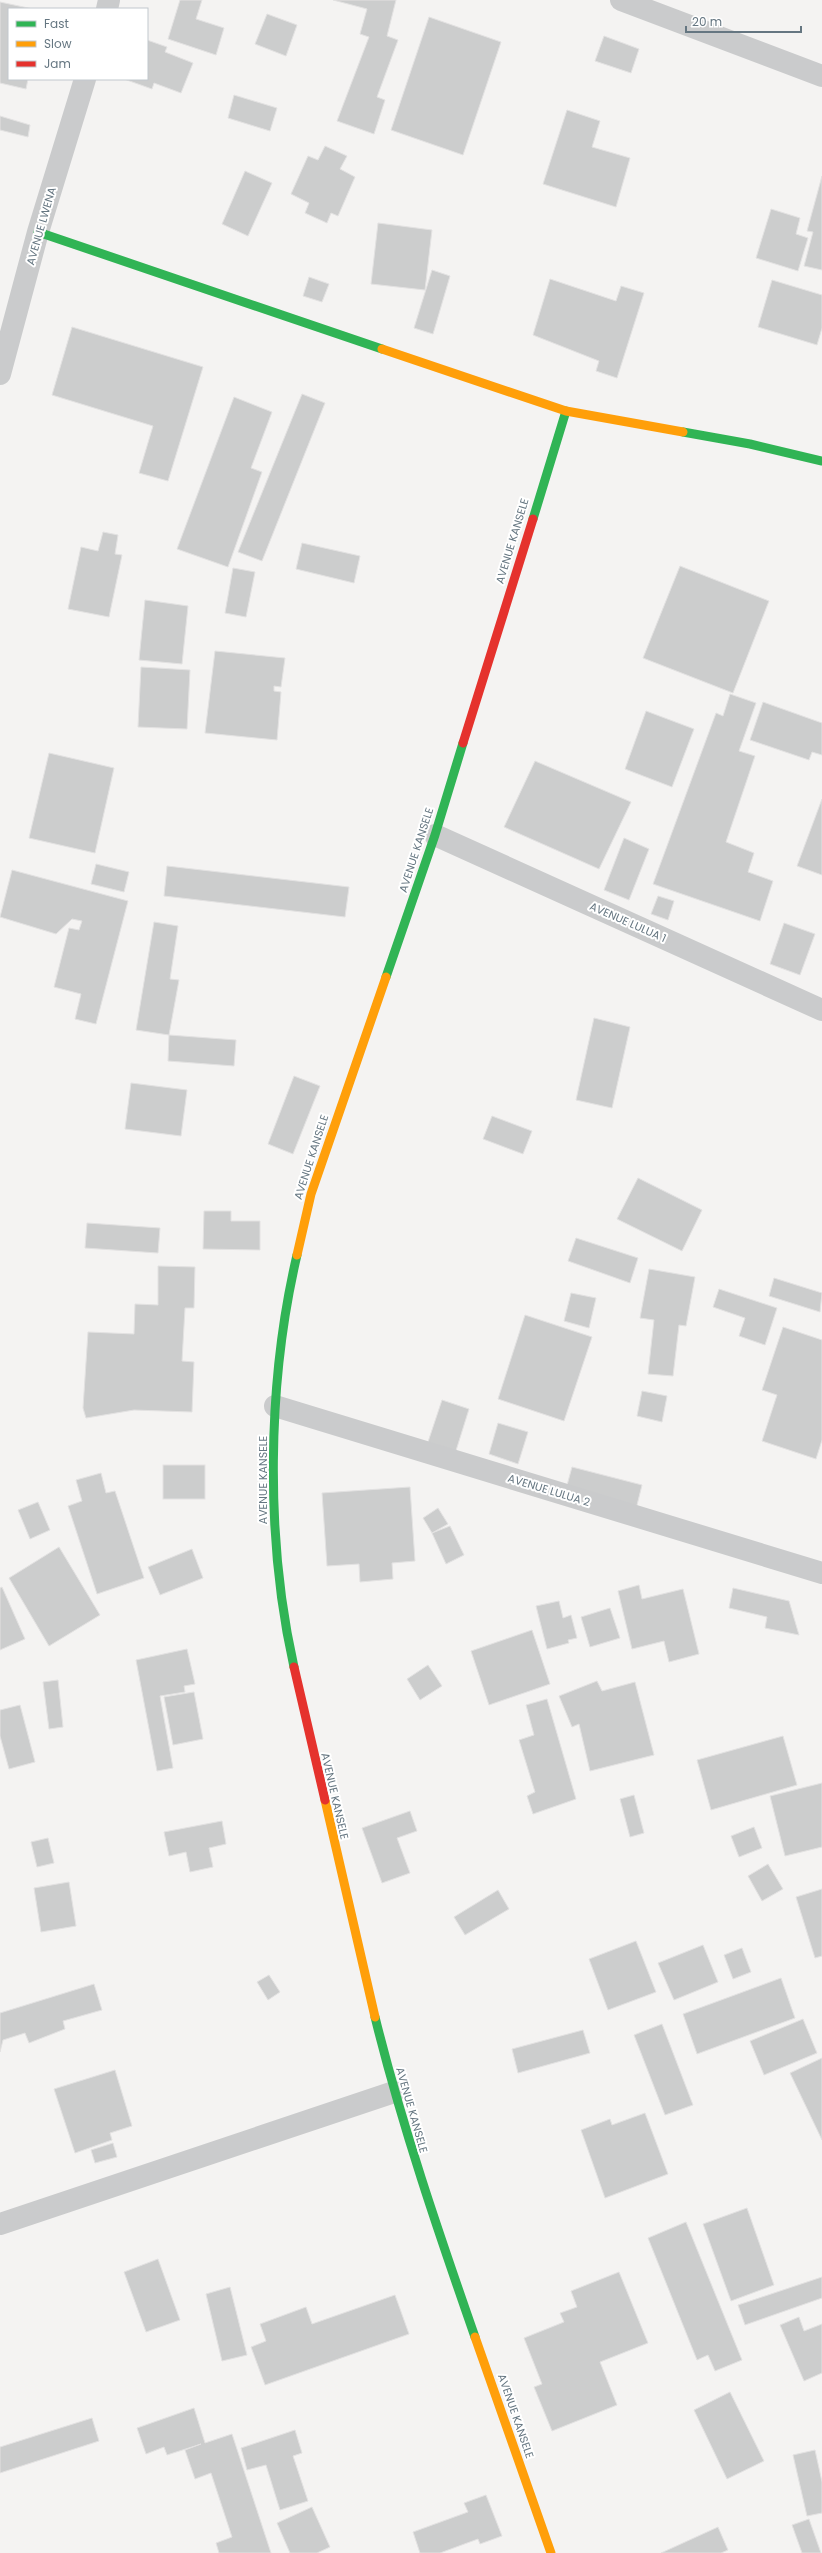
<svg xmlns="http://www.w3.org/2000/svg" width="822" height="2553" viewBox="0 0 822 2553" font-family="Poppins,sans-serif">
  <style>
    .building { fill: #cccdcd; stroke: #e3e2e2 }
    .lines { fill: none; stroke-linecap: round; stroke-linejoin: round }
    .street { stroke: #cacbcc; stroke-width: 22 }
    .fast { stroke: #30b455; stroke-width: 9 }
    .slow { stroke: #ff9f0a; stroke-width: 9 }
    .jam { stroke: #e5322d; stroke-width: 9 }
    .labels { text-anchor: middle; stroke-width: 4; stroke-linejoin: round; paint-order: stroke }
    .street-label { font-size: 11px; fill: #657681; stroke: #fff }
  </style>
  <rect width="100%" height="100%" fill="#f4f3f2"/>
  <g class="building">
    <path d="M180 0H202L196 19 224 28 216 55 168 39Z"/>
    <path d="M333 0H396L387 36 398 40 377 97 385 100 374 134 337 121 369 37 360 34 367 9Z"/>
    <path d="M0 2 33 9H9V79H28L26 89 0 83Z"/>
    <path d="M267 14 297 25 286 56 255 44Z"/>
    <path d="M429 17 501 42 463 155 391 130Z"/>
    <path d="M604 36 639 49 631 73 595 61Z"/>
    <path d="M147 40 167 47 165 52 193 63 181 93 154 83 152 89 124 79H147Z"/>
    <path d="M234 95 277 108 270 131 228 118Z"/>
    <path d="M567 110 600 121 592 147 630 158 616 207 543 184Z"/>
    <path d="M0 116 30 125 28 137 0 130Z"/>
    <path d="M325 146 347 156 340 169 355 177 338 216 331 213 327 223 305 213 309 203 291 194 308 156 318 160Z"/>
    <path d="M245 171 272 183 248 236 222 224Z"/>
    <path d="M822 176V270L804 266 813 232 807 231Z"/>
    <path d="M771 209 800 218 796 234 808 238 798 271 756 258Z"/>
    <path d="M378 223 432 230 425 290 371 284Z"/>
    <path d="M432 270 450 276 433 334 414 328Z"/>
    <path d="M309 277 329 284 322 302 303 296Z"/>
    <path d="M550 279 616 301 621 286 644 293 617 378 596 371 599 361 533 335Z"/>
    <path d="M772 280 822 295V328L817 345 758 327Z"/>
    <path d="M72 327 203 367 168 481 139 473 153 426 52 395Z"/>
    <path d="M302 394 325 403 262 561 238 552Z"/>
    <path d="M234 397 272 412 251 468 262 472 228 567 177 549Z"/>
    <path d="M103 532 118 535 115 554 122 555 109 617 68 609 81 547 98 551Z"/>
    <path d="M302 543 360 556 354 583 296 569Z"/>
    <path d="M680 566 769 601 733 693 643 658Z"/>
    <path d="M233 568 255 572 246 617 225 613Z"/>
    <path d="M145 600 188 606 182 664 139 660Z"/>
    <path d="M215 651 285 658 281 687 274 686V691L281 692 277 740 205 733Z"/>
    <path d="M141 667 190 670 187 729 138 727Z"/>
    <path d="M730 694 756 703 739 751 755 756 726 842 754 853 748 872 773 881 760 921 653 884 716 713 723 716Z"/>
    <path d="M763 702 822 723V755L812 752 809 760 750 740Z"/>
    <path d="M646 711 694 729 672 787 625 769Z"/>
    <path d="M49 753 114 768 95 853 29 838Z"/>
    <path d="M535 761 631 802 599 869 504 827Z"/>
    <path d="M822 799V875L797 866Z"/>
    <path d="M624 838 649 849 629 900 604 890Z"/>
    <path d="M96 864 129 872 124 892 91 884Z"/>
    <path d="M167 866 349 887 345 917 164 896Z"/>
    <path d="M12 870 128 901 96 1024 75 1019 81 994 54 987 69 928 79 930 82 921 72 919 56 934 0 917Z"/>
    <path d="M658 896 674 901 668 920 651 914Z"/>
    <path d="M154 922 178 926 170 979 179 980 169 1035 136 1030Z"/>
    <path d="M784 923 815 934 800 975 770 964Z"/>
    <path d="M594 1018 630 1027 612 1108 576 1100Z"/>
    <path d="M169 1035 236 1040 234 1066 168 1061Z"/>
    <path d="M294 1076 320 1086 293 1154 268 1144Z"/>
    <path d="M131 1083 187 1090 181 1136 125 1129Z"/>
    <path d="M492 1116 532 1131 523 1154 483 1139Z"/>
    <path d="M638 1178 702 1210 682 1251 617 1219Z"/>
    <path d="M204 1211H231V1221H260V1250L203 1249Z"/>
    <path d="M87 1223 160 1228 158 1253 85 1248Z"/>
    <path d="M576 1238 638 1258 630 1283 568 1261Z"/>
    <path d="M158 1266 195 1267 194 1308H185L182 1361 194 1362 192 1412 134 1410 86 1418 83 1408 88 1332 134 1334 135 1304 158 1305Z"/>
    <path d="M649 1269 695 1277 686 1326 679 1325 673 1376 648 1374 654 1320 640 1318Z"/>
    <path d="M774 1278 822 1293 820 1312 769 1296Z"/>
    <path d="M719 1289 777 1308 765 1345 739 1336 745 1318 713 1307Z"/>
    <path d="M571 1293 596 1298 589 1328 564 1321Z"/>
    <path d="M525 1315 592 1337 564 1421 498 1399Z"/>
    <path d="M783 1327 822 1340V1440L816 1459 762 1441 777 1395 762 1390Z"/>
    <path d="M642 1391 667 1396 662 1422 637 1416Z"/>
    <path d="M442 1400 469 1409 454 1457 426 1448Z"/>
    <path d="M498 1423 528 1432 518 1464 489 1454Z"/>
    <rect x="163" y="1465" width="42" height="34"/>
    <path d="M572 1467 642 1485 635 1513 566 1489Z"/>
    <path d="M101 1473 106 1493 115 1491 144 1578 97 1594 68 1506 82 1501 76 1480Z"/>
    <path d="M410 1487 415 1561 392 1563 393 1579 360 1582 359 1564 327 1566 322 1493Z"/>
    <path d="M38 1502 50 1530 30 1539 18 1510Z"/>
    <path d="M438 1508 448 1524 432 1533 423 1518Z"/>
    <path d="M450 1526 464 1555 446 1564 432 1533Z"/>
    <path d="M59 1547 100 1615 49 1646 9 1578Z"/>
    <path d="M192 1549 203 1578 160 1595 148 1567Z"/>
    <path d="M639 1585 642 1599 683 1589 699 1654 669 1662 664 1641 632 1649 618 1591Z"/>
    <path d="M2 1587 25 1639 0 1650V1588Z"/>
    <path d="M733 1588 789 1601 799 1635 765 1628 767 1617 729 1608Z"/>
    <path d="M559 1601 563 1618 571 1615 577 1638 568 1640 569 1643 547 1649 536 1606Z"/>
    <path d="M610 1608 620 1638 590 1647 581 1617Z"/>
    <path d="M532 1630 550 1684 489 1705 471 1651Z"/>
    <path d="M187 1649 195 1684 184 1686 185 1692 160 1696 173 1768 157 1771 136 1660Z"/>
    <path d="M428 1665 442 1686 420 1700 407 1679Z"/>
    <path d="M58 1680 63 1727 49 1729 43 1682Z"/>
    <path d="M597 1681 602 1691 635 1682 654 1755 590 1771 579 1724 572 1727 559 1696Z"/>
    <path d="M194 1692 203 1739 173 1745 164 1697Z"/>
    <path d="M547 1699 576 1799 533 1814 527 1796 535 1792 519 1740 534 1735 526 1705Z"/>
    <path d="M20 1705 35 1762 9 1769 0 1736V1710Z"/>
    <path d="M783 1736 797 1785 711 1810 697 1760Z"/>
    <path d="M822 1783V1847L785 1856 770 1796Z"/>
    <path d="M634 1795 644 1833 630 1837 620 1799Z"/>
    <path d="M410 1811 417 1831 397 1838 410 1873 382 1883 362 1828Z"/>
    <path d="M222 1821 226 1844 209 1848 213 1867 190 1872 186 1852 169 1856 164 1832Z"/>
    <path d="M754 1827 762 1848 739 1857 731 1836Z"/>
    <path d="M48 1838 54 1863 37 1867 31 1842Z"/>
    <path d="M768 1864 783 1889 762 1901 748 1876Z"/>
    <path d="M69 1882 76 1926 41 1932 34 1888Z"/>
    <path d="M822 1889V1956L815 1958 796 1897Z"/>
    <path d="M498 1890 509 1909 465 1935 454 1917Z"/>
    <path d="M636 1941 656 1992 608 2010 589 1959Z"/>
    <path d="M703 1945 718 1982 674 2000 658 1963Z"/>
    <path d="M742 1948 751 1972 733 1979 724 1955Z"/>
    <path d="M269 1975 280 1992 268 2000 257 1982Z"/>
    <path d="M781 1978 795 2018 697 2054 683 2014Z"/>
    <path d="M94 1984 102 2010 63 2021 65 2029 29 2043 25 2033 3 2040 0 2052V2013Z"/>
    <path d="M803 2019 817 2053 764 2075 750 2041Z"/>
    <path d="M662 2024 693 2105 665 2115 634 2035Z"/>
    <path d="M583 2030 590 2053 518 2073 512 2049Z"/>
    <path d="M822 2058V2140L790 2073Z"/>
    <path d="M115 2070 132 2126 110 2133 112 2140 75 2153 54 2089Z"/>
    <path d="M645 2113 668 2174 605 2198 581 2130 610 2119 612 2125Z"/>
    <path d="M113 2143 117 2157 95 2163 91 2150Z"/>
    <path d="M747 2208 774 2285 731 2301 703 2224Z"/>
    <path d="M686 2222 742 2360 715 2371 708 2355 697 2360 648 2238Z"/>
    <path d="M158 2259 180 2320 146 2332 124 2272Z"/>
    <path d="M619 2272 648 2343 600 2362 617 2405 552 2431 534 2387 542 2384 524 2338 564 2322 560 2313 577 2307 571 2291Z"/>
    <path d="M822 2277V2298L745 2325 738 2305Z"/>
    <path d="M230 2287 247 2355 222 2361 206 2294Z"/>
    <path d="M395 2295 409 2334 265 2385 251 2347 266 2341 260 2324 306 2307 312 2324Z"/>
    <path d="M799 2317 804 2331 822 2324V2373L804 2381 780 2325Z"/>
    <path d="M730 2392 764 2461 727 2479 694 2410Z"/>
    <path d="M194 2408 205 2443 232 2434 271 2553H219L216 2543 232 2537 211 2473 195 2479 185 2450 201 2444 167 2455 164 2447 146 2454 137 2428Z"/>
    <path d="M92 2418 99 2441 0 2473V2447Z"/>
    <path d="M295 2430 302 2453 293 2456 308 2501 280 2510 266 2465 247 2470 241 2448Z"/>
    <path d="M815 2450 822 2482V2513L807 2516 793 2455Z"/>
    <path d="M486 2495 502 2536 480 2544 478 2539 440 2553H420L413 2532 468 2512 464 2503Z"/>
    <path d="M312 2507 330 2547 317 2553H290L277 2523Z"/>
    <path d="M809 2519 821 2553H802L792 2525Z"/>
    <path d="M718 2527 728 2550 721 2553H661Z"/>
  </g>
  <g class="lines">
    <g class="street">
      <path d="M621 0 822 76"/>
      <path d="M107 9 109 0"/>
      <path d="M0 374 38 232 85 79"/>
      <path d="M435 835 822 1010"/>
      <path d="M275 1406 822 1573"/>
      <path d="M0 2224 394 2092"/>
    </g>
    <g class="fast">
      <path d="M38 232 382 349"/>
      <path d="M683 432 750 444 822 461"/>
      <path d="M533 519 566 411"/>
      <path d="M386 977 435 835 463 743"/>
      <path d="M294 1667C265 1538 267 1383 297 1255"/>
      <path d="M375 2017C402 2126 438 2231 475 2337"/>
    </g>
    <g class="slow">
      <path d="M382 349 566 411 683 432"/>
      <path d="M297 1255 311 1194 386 977"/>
      <path d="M325 1800 375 2017"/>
      <path d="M475 2337 551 2553"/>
    </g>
    <g class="jam">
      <path d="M463 743 533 519"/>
      <path d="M294 1667 325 1800"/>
    </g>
  </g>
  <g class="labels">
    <g class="street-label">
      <text transform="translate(41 226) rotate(-74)" y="4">AVENUE LWENA</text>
      <text transform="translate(512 541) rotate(-73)" y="4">AVENUE KANSELE</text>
      <text transform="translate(416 850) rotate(-72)" y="4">AVENUE KANSELE</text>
      <text transform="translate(628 922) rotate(24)" y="4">AVENUE LULUA 1</text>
      <text transform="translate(311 1157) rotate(-72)" y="4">AVENUE KANSELE</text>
      <text transform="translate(263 1480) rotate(-90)" y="4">AVENUE KANSELE</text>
      <text transform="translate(549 1490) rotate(17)" y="4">AVENUE LULUA 2</text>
      <text transform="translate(335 1796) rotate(77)" y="4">AVENUE KANSELE</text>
      <text transform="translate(412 2110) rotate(74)" y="4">AVENUE KANSELE</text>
      <text transform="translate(516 2416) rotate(71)" y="4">AVENUE KANSELE</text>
    </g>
  </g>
  <rect x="8" y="8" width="140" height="72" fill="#ffffff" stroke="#c1c8cd"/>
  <rect x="16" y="21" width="20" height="6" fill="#30b455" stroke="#c1c8cd"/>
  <text x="44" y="28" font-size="12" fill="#657681">Fast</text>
  <rect x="16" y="41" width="20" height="6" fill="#ff9f0a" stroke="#c1c8cd"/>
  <text x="44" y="48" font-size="12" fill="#657681">Slow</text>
  <rect x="16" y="61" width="20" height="6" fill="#e5322d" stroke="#c1c8cd"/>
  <text x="44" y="68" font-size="12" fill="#657681">Jam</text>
  <path d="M686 26v6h115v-6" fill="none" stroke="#657681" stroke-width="2"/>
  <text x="692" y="26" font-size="12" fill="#657681" stroke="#ffffff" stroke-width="3" paint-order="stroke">20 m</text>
</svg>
